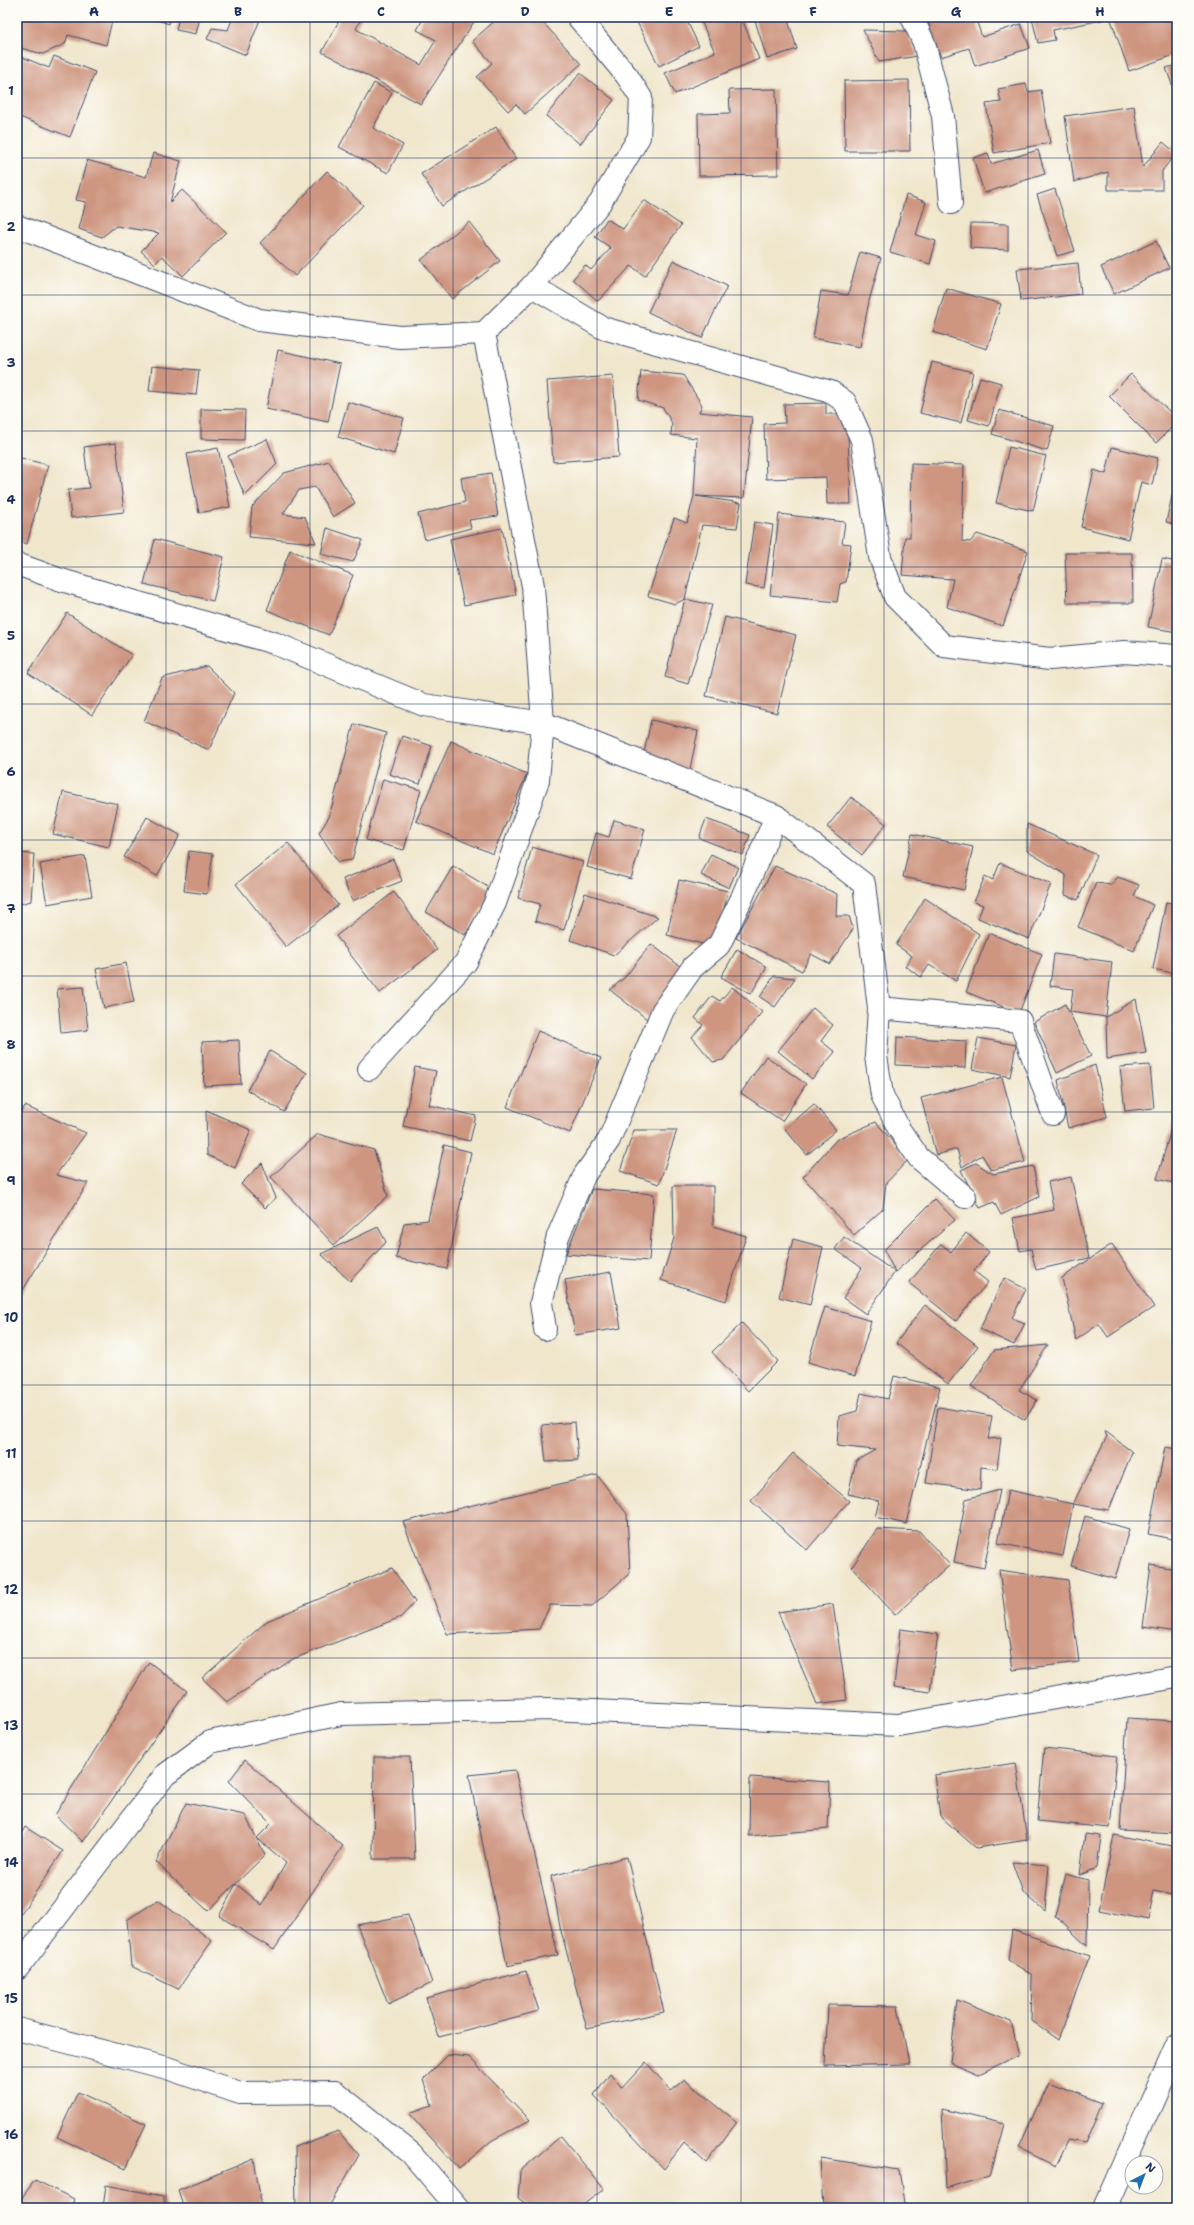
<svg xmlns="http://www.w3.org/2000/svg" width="1194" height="2225" viewBox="0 0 1194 2225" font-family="'Shantell Sans',sans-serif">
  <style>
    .building { fill: #ce9580 }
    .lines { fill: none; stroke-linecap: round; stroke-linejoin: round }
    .street-casing { stroke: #3b4a6e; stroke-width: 24 }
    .street { stroke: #fff; stroke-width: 22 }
    .grid { fill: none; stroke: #1b2f5e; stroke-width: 1; stroke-opacity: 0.55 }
    .neatline { fill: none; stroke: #1b2f5e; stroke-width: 1.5 }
    .grid-label { font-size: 13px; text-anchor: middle; font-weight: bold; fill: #1b2f5e }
  </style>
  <rect width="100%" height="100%" fill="#fdfcf7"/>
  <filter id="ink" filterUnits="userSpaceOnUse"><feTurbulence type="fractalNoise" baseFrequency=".025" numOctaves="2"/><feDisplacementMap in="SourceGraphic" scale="8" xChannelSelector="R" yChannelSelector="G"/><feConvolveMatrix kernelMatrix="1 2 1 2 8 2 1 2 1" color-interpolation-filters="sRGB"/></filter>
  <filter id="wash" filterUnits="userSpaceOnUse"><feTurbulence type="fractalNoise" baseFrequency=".012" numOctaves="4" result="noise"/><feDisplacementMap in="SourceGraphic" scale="16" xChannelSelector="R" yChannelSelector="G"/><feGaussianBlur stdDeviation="0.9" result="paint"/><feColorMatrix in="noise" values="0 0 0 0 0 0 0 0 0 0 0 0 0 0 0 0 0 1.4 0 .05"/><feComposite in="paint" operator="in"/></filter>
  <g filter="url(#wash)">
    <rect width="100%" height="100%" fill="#f0e6cc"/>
    <g id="blocks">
      <g class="building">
        <path d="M17 17H113L106 45 68 35 65 44 43 54 17 47Z"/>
        <path d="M149 17H171L169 24Z"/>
        <path d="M179 17H200L196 34 176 30Z"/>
        <path d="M233 17H261L246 55 207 39 212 28 228 30Z"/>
        <path d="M341 17H362L356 29 421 65 436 40 417 30 424 17H477L421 104 322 52Z"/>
        <path d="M499 17H538L581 64 525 114 516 104 508 111 477 77 492 63 472 41Z"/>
        <path d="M643 17H685L699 46 659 66 636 20Z"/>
        <path d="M711 17H741L759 59 675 94 665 73 715 52 701 21Z"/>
        <path d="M754 17H787L797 49 767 59Z"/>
        <path d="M926 17H975L982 37 1021 24 1030 48 975 66 969 48 941 57Z"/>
        <path d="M1038 17H1101L1102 20 1053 30 1055 40 1038 43 1032 18Z"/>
        <path d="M1110 17H1177V54L1129 71Z"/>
        <path d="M863 30 906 31 918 56 879 62Z"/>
        <path d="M17 55 49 68 54 56 95 72 70 137 17 116Z"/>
        <path d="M1177 65V89L1174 90 1166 68Z"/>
        <path d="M580 73 614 100 580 144 546 116Z"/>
        <path d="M909 80 910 151H845L844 81Z"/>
        <path d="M374 83 392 93 373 128 403 145 388 173 339 147Z"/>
        <path d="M1026 84 1028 92 1041 90 1050 143 994 153 986 104 1001 102 998 89Z"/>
        <path d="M776 89 778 175 699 176 698 114 730 113 729 90Z"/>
        <path d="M1134 106 1143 167 1163 142 1176 153 1162 171V190H1108V172L1074 182 1065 116Z"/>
        <path d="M496 127 516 159 442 206 421 174Z"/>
        <path d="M1038 150 1045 174 984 193 973 158 988 153 991 164Z"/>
        <path d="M153 153 181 161 170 202 182 190 226 232 183 276 162 256 155 264 141 251 159 233 116 226 102 237 79 229 86 202 76 200 87 160 146 177Z"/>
        <path d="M327 171 363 205 295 276 260 243Z"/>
        <path d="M1055 189 1075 251 1057 256 1037 195Z"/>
        <path d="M906 195 926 202 916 235 936 241 930 264 890 252Z"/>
        <path d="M644 200 681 225 645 276 631 266 598 301 573 279 585 265 591 270 611 248 595 237 607 219 623 229Z"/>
        <path d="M469 222 500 261 452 299 421 260Z"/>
        <path d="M971 223 1008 224V250L970 248Z"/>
        <path d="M1156 241 1169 268 1114 294 1101 267Z"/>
        <path d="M860 252 881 258 869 301 860 347 813 338 821 291 848 295Z"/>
        <path d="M673 260 727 286 702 338 648 312Z"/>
        <path d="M1078 263 1081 294 1021 301 1017 269Z"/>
        <path d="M946 288 1001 304 987 349 933 332Z"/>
        <path d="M278 350 340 364 328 422 266 409Z"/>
        <path d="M932 362 973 372 961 423 920 413Z"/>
        <path d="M152 366 199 370 196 395 149 391Z"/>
        <path d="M641 371 683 375 702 405 699 412 752 417 744 498 696 496 741 503 737 528 702 525 685 599 675 604 648 596 674 518 687 523 694 496 697 438 671 435 672 423 663 408 638 400Z"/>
        <path d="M1131 374 1177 419V422L1156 443 1109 396Z"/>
        <path d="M613 376 619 457 553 462 547 381Z"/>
        <path d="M980 377 1001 383 989 426 968 420Z"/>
        <path d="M348 402 404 418 394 454 338 437Z"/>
        <path d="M826 403V414H847L851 504H827L826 477 766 479 764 424 785 423 784 404Z"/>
        <path d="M201 409 245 410 244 440 201 439Z"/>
        <path d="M999 410 1054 426 1047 451 992 434Z"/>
        <path d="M267 439 277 464 245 496 228 456Z"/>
        <path d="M116 443 124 512 71 518 68 490 89 488 84 447Z"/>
        <path d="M1009 447 1046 456 1033 511 996 503Z"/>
        <path d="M1112 447 1158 458 1152 485 1141 482 1128 539 1081 527 1094 470 1106 474Z"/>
        <path d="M218 448 230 507 199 513 187 454Z"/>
        <path d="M17 457 48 465 27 544 17 541Z"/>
        <path d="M329 461 355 503 333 517 315 487 299 490 283 514 305 517 316 543 249 537 252 507 284 473Z"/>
        <path d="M911 463 964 465 962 541 970 542 977 534 1028 551 1003 626 947 607 953 579 902 575 905 537H910Z"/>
        <path d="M491 473 498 516 469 520 471 528 425 540 418 514 465 502 461 478Z"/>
        <path d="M1176 479H1177V525L1166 522Z"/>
        <path d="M779 514 845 522 842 543 851 544 846 582 840 584 837 602 770 595Z"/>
        <path d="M754 522 773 525 764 588 745 585Z"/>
        <path d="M327 528 363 540 353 562 321 554Z"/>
        <path d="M502 528 516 595 464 605 450 539Z"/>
        <path d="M155 539 224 557 213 601 144 584Z"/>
        <path d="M290 550 353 575 329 635 267 610Z"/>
        <path d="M1065 553H1132L1133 603H1067Z"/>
        <path d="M1162 559 1177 562V632L1148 627Z"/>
        <path d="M685 599 712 605 688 684 665 677Z"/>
        <path d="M67 613 132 655 92 715 28 673Z"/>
        <path d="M725 617 796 635 777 713 706 696Z"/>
        <path d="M207 666 234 693 209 750 144 721 162 678Z"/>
        <path d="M651 720 698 731 689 773 642 762Z"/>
        <path d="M354 724 386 733 352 860 338 862 319 833 329 817Z"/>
        <path d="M402 736 432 746 420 784 389 774Z"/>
        <path d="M451 741 527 774 493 854 416 821Z"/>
        <path d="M383 779 421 790 404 850 366 840Z"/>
        <path d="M63 792 118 804 109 847 53 834Z"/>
        <path d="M851 797 886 824 862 855 827 827Z"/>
        <path d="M147 817 180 835 157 876 124 857Z"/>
        <path d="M706 819 750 835 743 855 699 838Z"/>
        <path d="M614 820 645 829 631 879 587 867 596 833 609 837Z"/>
        <path d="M1027 824 1097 855 1078 900 1065 895 1066 875 1027 851Z"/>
        <path d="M912 834 973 847 964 890 903 877Z"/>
        <path d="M288 843 338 905 286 947 236 884Z"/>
        <path d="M532 847 583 862 564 930 535 921 540 904 518 898Z"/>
        <path d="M189 851 213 854 207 894 184 891Z"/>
        <path d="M17 853 34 854 31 901 17 905Z"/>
        <path d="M711 854 738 867 729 888 701 875Z"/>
        <path d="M85 856 92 896 47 904 40 864Z"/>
        <path d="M393 859 402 881 352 901 343 879Z"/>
        <path d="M1000 863 1051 884 1029 939 978 918 983 905 974 902 985 876 993 880Z"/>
        <path d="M453 866 493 890 465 935 426 912Z"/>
        <path d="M775 866 837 894 836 916H849L853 929 830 964 811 954 802 971 736 938Z"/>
        <path d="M1118 877 1139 885 1134 896 1153 905 1134 951 1078 927 1096 883 1111 885Z"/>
        <path d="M679 880 728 891 715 947 667 935Z"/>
        <path d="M394 892 437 950 380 993 336 936Z"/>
        <path d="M585 893 658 917 614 955 570 940Z"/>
        <path d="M925 898 979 934 956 981 929 965 921 977 905 966 912 956 896 945Z"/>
        <path d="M1166 902 1177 904V974L1153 969Z"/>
        <path d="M989 933 1042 954 1019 1013 966 992Z"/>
        <path d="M651 944 685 970 647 1019 610 990 625 977Z"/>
        <path d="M737 949 767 967 751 994 721 977Z"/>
        <path d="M1054 954 1112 962 1106 1017 1070 1012 1073 989 1050 986Z"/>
        <path d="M126 963 134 1002 104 1008 96 969Z"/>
        <path d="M774 976 795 978 775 1007 760 997Z"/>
        <path d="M83 987 88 1030 61 1033 57 989Z"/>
        <path d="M732 987 762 1012 723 1060 713 1062 692 1037 703 1025 695 1018 712 996 720 1001Z"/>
        <path d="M1136 999 1146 1053 1107 1059 1106 1017Z"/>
        <path d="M1065 1004 1091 1056 1057 1073 1034 1022Z"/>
        <path d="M813 1008 833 1025 821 1041 835 1052 812 1079 778 1051Z"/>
        <path d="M538 1031 601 1058 570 1133 507 1107Z"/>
        <path d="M897 1037 966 1041 965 1068 896 1065Z"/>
        <path d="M978 1038 1016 1045 1010 1077 972 1069Z"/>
        <path d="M239 1040 241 1084 204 1086 202 1042Z"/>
        <path d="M270 1051 307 1073 284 1112 247 1090Z"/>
        <path d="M766 1056 806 1084 782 1121 741 1093Z"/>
        <path d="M1095 1065 1107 1117 1068 1128 1058 1080Z"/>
        <path d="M1150 1065 1154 1108 1125 1111 1120 1067Z"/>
        <path d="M415 1067 436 1071 429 1105 476 1116 470 1141 403 1126Z"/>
        <path d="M1002 1077 1025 1162 991 1170 982 1155 962 1167 957 1149 936 1155 921 1098Z"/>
        <path d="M814 1104 836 1130 807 1155 785 1129Z"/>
        <path d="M25 1106 86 1133 56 1175 88 1183 17 1300V1118Z"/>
        <path d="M1177 1108V1184L1157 1179Z"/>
        <path d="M206 1110 251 1130 235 1168 207 1155Z"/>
        <path d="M876 1122 908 1160 886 1183 883 1209 854 1235 803 1177 837 1139Z"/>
        <path d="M634 1130H677L659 1184 620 1171Z"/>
        <path d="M318 1134 374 1150 388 1196 334 1245 271 1177Z"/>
        <path d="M444 1145 471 1152 447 1269 396 1258 404 1223 428 1220Z"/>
        <path d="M262 1163 276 1198 265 1208 241 1184Z"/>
        <path d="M976 1163 993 1174 1033 1166 1039 1197 1001 1215 994 1202 980 1208 961 1170Z"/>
        <path d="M1071 1177 1089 1258 1036 1270 1031 1249 1020 1251 1013 1218 1054 1210 1048 1182Z"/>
        <path d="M673 1186H713V1226L746 1236 726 1301 661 1280 674 1238Z"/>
        <path d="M592 1189 654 1194 649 1261 566 1254Z"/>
        <path d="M935 1199 955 1220 895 1272 884 1250Z"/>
        <path d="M378 1227 386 1242 350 1281 321 1254Z"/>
        <path d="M966 1233 989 1252 974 1271 988 1282 956 1321 909 1283 941 1244 951 1252Z"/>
        <path d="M844 1237 895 1272 866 1314 843 1298 862 1268 835 1249Z"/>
        <path d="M793 1239 823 1247 810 1305 779 1297Z"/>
        <path d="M1112 1244 1154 1307 1108 1337 1099 1324 1076 1340 1062 1278Z"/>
        <path d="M611 1272 621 1328 575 1335 565 1280Z"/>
        <path d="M1004 1278 1026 1289 1012 1318 1025 1323 1014 1345 980 1329Z"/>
        <path d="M925 1305 978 1346 948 1384 896 1343Z"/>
        <path d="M825 1307 871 1321 855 1376 808 1362Z"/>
        <path d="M742 1323 778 1361 748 1391 712 1352Z"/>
        <path d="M1048 1345 1019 1390 1037 1400 1025 1420 971 1386 994 1350Z"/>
        <path d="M894 1376 940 1387 906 1524 875 1517 879 1501 848 1494 856 1461 875 1450 837 1446 839 1416 857 1411 861 1393 888 1399Z"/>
        <path d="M938 1407 992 1416 988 1439 1001 1438 997 1469 981 1467 980 1490 926 1483Z"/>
        <path d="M575 1422 578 1460 546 1462 542 1425Z"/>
        <path d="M1104 1430 1132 1452 1109 1510 1073 1504 1107 1436Z"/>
        <path d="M1165 1447 1177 1449V1540L1148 1534Z"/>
        <path d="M793 1453 849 1501 807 1550 751 1501Z"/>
        <path d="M597 1475 627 1514 630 1573 592 1606 550 1605 539 1629 447 1634 403 1522Z"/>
        <path d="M1000 1490 984 1568 954 1562 966 1499Z"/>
        <path d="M1008 1490 1073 1504 1063 1556 998 1543Z"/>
        <path d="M1085 1516 1129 1529 1115 1579 1071 1566Z"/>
        <path d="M877 1529 919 1531 950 1565 895 1615 852 1567Z"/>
        <path d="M1151 1565 1177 1569V1632L1143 1627Z"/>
        <path d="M392 1568 415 1602 401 1617 293 1659 227 1702 202 1678 267 1621Z"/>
        <path d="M999 1570 1068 1580 1079 1662 1013 1670Z"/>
        <path d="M833 1604 847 1700 817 1704 778 1612Z"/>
        <path d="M900 1629 938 1634 930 1692 894 1687Z"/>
        <path d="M149 1662 187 1691 83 1842 55 1815Z"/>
        <path d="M1127 1718 1177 1721V1833L1120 1830Z"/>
        <path d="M1044 1748 1117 1756 1110 1828 1037 1821Z"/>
        <path d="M374 1757H410L415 1859H373Z"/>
        <path d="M245 1760 343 1846 274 1950 219 1916 236 1884 262 1905 286 1863 257 1838 271 1824 229 1781Z"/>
        <path d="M1016 1763 1027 1840 976 1848 940 1816 934 1775Z"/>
        <path d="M515 1770 558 1955 507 1966 469 1775Z"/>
        <path d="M750 1777 830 1782 828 1829 749 1836Z"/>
        <path d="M186 1803 245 1815 265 1855 208 1911 156 1862Z"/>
        <path d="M25 1827 63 1851 17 1920V1841Z"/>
        <path d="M1085 1834 1101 1836 1097 1868 1080 1875Z"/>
        <path d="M1114 1835 1177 1847V1896L1154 1891 1148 1920 1099 1910Z"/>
        <path d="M627 1857 664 2012 587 2029 560 1927 551 1876Z"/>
        <path d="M1012 1862 1049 1865 1045 1911 1023 1892Z"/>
        <path d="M1066 1874 1088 1880 1087 1946 1055 1916Z"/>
        <path d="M158 1900 212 1941 178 1989 131 1966 127 1920Z"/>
        <path d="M408 1915 432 1983 388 2004 357 1925Z"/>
        <path d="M1012 1930 1090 1956 1058 2040 1031 2021 1032 1975 1008 1960Z"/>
        <path d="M526 1971 539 2011 439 2037 426 1998Z"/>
        <path d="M957 2000 1011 2022 1019 2055 979 2074 950 2062Z"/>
        <path d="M828 2005 898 2006 909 2064 825 2066Z"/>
        <path d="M448 2055 469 2057 530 2120 491 2141 459 2169 409 2113 432 2105 423 2080Z"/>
        <path d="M646 2062 671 2091 685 2080 737 2122 706 2163 684 2143 664 2169 594 2095 610 2073 622 2088Z"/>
        <path d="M1048 2082 1103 2103 1086 2143 1067 2140 1055 2166 1019 2148Z"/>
        <path d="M78 2092 146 2124 125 2169 57 2137Z"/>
        <path d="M942 2109 1004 2124 990 2176 946 2189Z"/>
        <path d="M338 2131 359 2155 328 2208H296L295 2147Z"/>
        <path d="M561 2136 604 2189 579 2208H531L518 2198 520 2171Z"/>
        <path d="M820 2158 899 2170 905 2208H823Z"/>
        <path d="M254 2159 262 2208H184L178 2190Z"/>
        <path d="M1176 2176H1177V2203L1173 2202Z"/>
        <path d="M35 2180 74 2199 71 2208H17V2204Z"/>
        <path d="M106 2185 163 2196 166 2208H103Z"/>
      </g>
    </g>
  </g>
  <g filter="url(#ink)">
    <use href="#blocks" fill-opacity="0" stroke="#3b4a6e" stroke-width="1"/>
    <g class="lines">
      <defs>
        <g id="street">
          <path d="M912 17 924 43 943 116 951 203"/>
          <path d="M17 226 259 320 400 337 484 333 532 286 600 203 639 137 641 98 627 76 578 17"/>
          <path d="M532 286 603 328 831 392 845 402 862 440 880 557 895 597 944 646 1050 659 1124 652 1177 656"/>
          <path d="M17 564 58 579 274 643 424 705 543 723 776 816 864 884 879 1008 1020 1021 1053 1114"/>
          <path d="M879 1008 876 1056 882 1095 899 1129 919 1158 965 1197"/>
          <path d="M369 1069 466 962 495 903 538 780 543 723 533 586 484 333"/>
          <path d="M545 1329 541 1303 558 1236 585 1174 609 1140 663 1010 693 967 719 945 741 900 776 816"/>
          <path d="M17 1969 165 1775 210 1742 341 1714 550 1709 898 1725 1177 1677"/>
          <path d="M17 2029 167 2068 240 2093 335 2092 411 2153 458 2208"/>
          <path d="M1105 2208 1177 2045"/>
        </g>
      </defs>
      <use href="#street" class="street-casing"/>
      <use href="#street" class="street"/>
    </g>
  </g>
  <path class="grid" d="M166 17V2208M310 17V2208M453 17V2208M597 17V2208M741 17V2208M884 17V2208M1028 17V2208M17 158H1177M17 295H1177M17 431H1177M17 567H1177M17 704H1177M17 840H1177M17 976H1177M17 1112H1177M17 1249H1177M17 1385H1177M17 1521H1177M17 1658H1177M17 1794H1177M17 1930H1177M17 2067H1177"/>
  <rect width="1194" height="2225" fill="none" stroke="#fdfcf7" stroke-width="44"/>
  <g transform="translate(1144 2175) rotate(42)"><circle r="19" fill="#fdfcf7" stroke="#a3aaba"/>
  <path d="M0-3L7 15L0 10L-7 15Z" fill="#1f6fb2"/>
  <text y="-6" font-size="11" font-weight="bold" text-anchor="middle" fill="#1b2f5e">N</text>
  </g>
  <rect x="22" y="22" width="1150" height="2181" class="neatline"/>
  <g class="grid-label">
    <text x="94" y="16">A</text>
    <text x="238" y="16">B</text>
    <text x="381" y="16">C</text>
    <text x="525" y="16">D</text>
    <text x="669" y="16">E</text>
    <text x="813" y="16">F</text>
    <text x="956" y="16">G</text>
    <text x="1100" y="16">H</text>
    <text x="11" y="95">1</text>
    <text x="11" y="231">2</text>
    <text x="11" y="367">3</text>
    <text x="11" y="504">4</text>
    <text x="11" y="640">5</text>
    <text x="11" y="776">6</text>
    <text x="11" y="913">7</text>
    <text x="11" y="1049">8</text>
    <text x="11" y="1185">9</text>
    <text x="11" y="1322">10</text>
    <text x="11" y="1458">11</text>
    <text x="11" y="1594">12</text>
    <text x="11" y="1730">13</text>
    <text x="11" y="1867">14</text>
    <text x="11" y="2003">15</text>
    <text x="11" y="2139">16</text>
  </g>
</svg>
